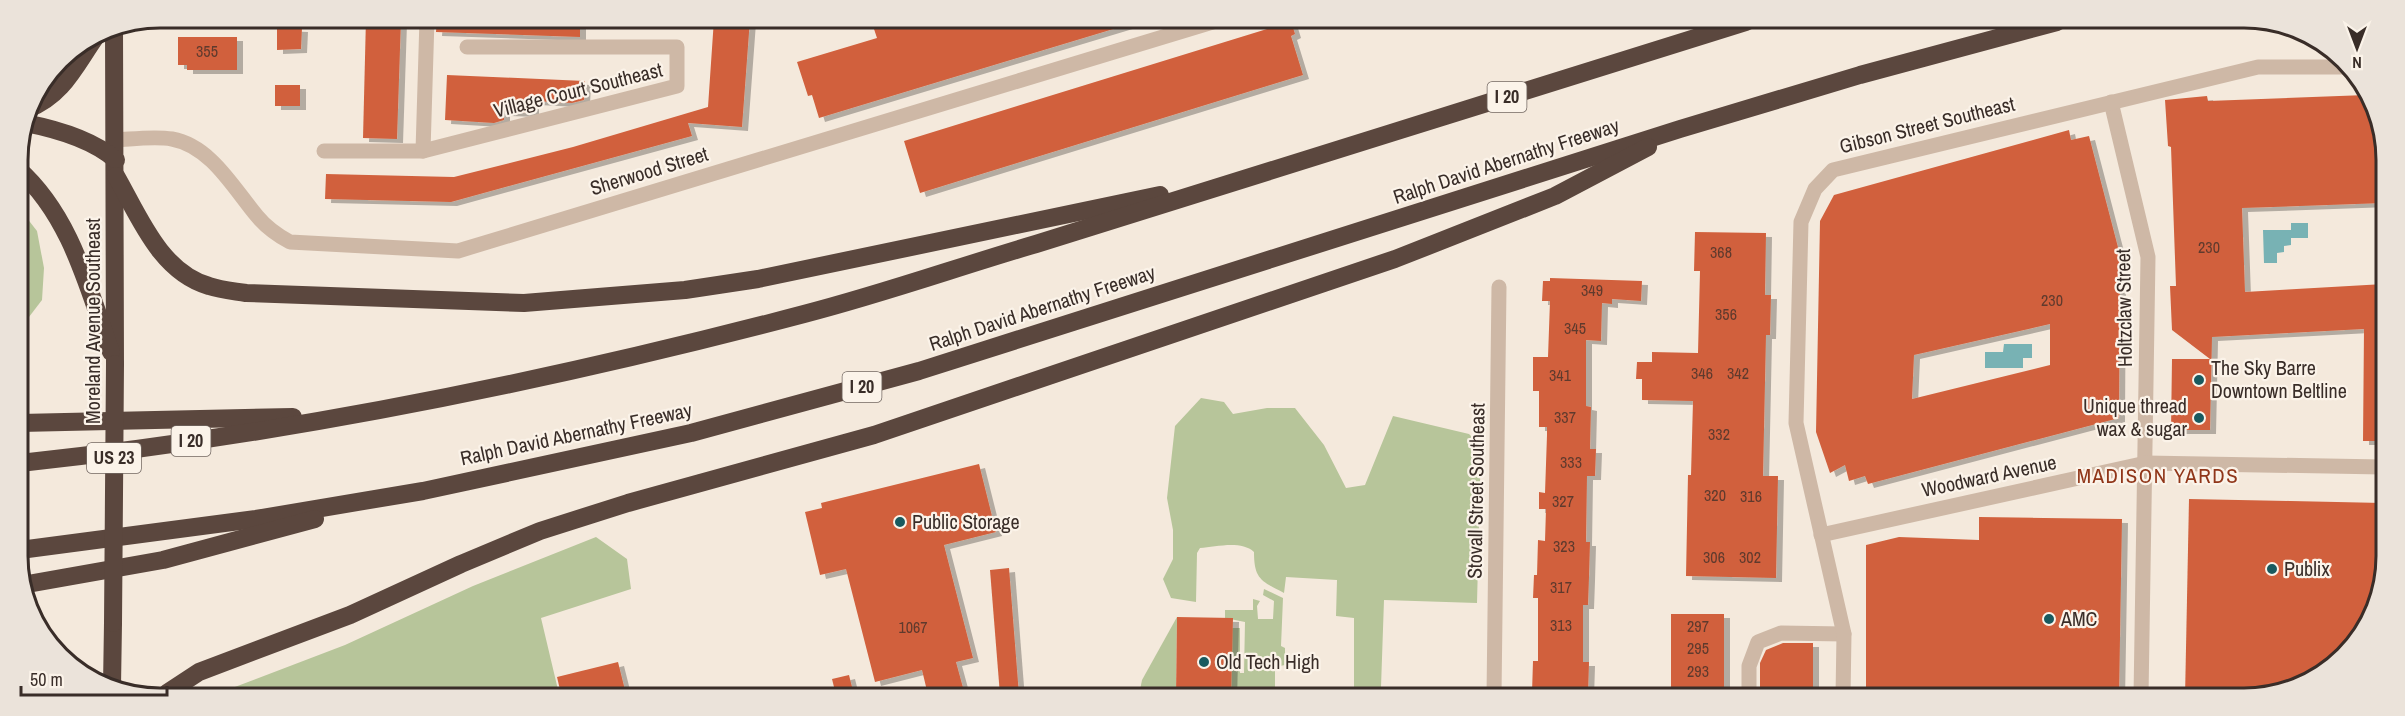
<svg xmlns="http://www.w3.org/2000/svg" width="2405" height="716" viewBox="0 0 2405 716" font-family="'Archivo Narrow',sans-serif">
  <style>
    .green { fill: #b7c59a }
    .water { fill: #78b2b4 }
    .building { fill: #d1613d; fill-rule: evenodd; filter: url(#shadow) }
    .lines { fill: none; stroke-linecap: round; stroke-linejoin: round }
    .minor { stroke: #ceb8a6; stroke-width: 15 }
    .highway { stroke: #5b473e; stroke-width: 18 }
    .highway-bridge { stroke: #5b473e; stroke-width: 18 }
    .poi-dot { fill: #195a5f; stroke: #fbf3e9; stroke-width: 2 }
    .labels { text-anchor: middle; stroke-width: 4.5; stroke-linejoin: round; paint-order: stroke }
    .number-label { font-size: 16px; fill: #5f3a2d }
    .shield { fill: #fbf3e9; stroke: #736862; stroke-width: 1.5 }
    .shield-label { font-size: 18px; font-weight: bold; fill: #392d28 }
    .street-label { font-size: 20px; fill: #392d28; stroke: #fbf3e9 }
    .poi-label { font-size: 20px; fill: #392d28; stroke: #fbf3e9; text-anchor: start }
    .neighbourhood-label { font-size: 21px; letter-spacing: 1.5px; fill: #903619; stroke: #fbf3e9 }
    .rim { fill: none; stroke: #392d28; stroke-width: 3 }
  </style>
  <defs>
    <filter id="shadow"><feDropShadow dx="6" dy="4" stdDeviation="0" flood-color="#0004"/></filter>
  </defs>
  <rect width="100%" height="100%" fill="#f4e9dc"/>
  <g class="green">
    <path d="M19 208 37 231 44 268 42 300 19 330Z"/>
    <path d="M1201 398 1224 402 1233 414 1267 408H1295L1324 445 1346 488 1365 485 1393 416 1469 434 1481 446 1477 603 1384 600 1381 687H1354V618L1336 616 1337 580 1286 577 1284 593C1261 581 1254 579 1254 552 1241 540 1216 547 1200 548L1197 553 1196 602 1171 598 1163 579 1173 559V530L1167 498 1175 426Z"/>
    <path d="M596 537 627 559 631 589 541 618 559 694 219 693 345 645 473 586Z"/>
    <path d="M1264 589 1283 598 1281 646 1285 648V665L1275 667V696H1231L1232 628H1240V673H1244L1245 622 1225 618V610H1253V599L1260 601 1257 606 1258 619H1273L1274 601 1263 595Z"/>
    <path d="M1177 617 1176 695H1139L1142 680Z"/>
  </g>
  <g class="water">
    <path d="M2291 223H2308V238H2291V245L2284 246V252L2277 253V263H2264L2263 230H2291Z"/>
    <path d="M2004 344H2032V358H2023V368H1985V352H2003Z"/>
  </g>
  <g class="building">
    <path d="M366 18 401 19 397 139 363 138Z"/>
    <path d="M437 19H580V37L436 32Z"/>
    <path d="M714 19H750L742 127 688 123 692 136 451 202 325 199 326 174 454 177 573 147 708 107Z"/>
    <path d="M871 20H1129L1130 24 819 118 812 95 808 96 797 62 877 38Z"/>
    <path d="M1285 21H1291L1295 34 1291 36 1303 75 920 193 904 141 1267 29V26Z"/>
    <path d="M277 27 302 28 301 49 277 50Z"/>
    <path d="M178 37H237V70H187V65H178Z"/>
    <path d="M447 75 585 81 584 100 572 103 533 101V113L504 112V120L494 123 445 120Z"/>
    <rect x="275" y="85" width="25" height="21"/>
    <path d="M2366 95 2384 133V203L2242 208 2245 292 2384 284 2383 441H2363L2364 329 2212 337 2210 430H2171L2172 359H2210L2172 330 2170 286H2176L2171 147 2168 146 2165 100 2207 96 2208 101Z"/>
    <path d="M2069 130 2071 140 2089 136 2120 255 2119 418 1868 484 1865 476 1849 481 1845 465 1830 473 1816 432 1820 221 1834 195ZM2050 324V365L1912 399 1914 355Z"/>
    <path d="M1695 232 1766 233 1765 295H1771L1770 335H1766L1763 476H1778L1776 578 1686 576 1688 475H1691L1693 401 1642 400V379H1636L1637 362H1652V352L1698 353 1700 271H1694Z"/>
    <path d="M1550 278 1642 281 1641 301 1612 299V304L1602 303 1601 341 1586 340V406L1591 407 1590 449H1596L1595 476H1587L1586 542H1590L1589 577 1588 605H1583V662H1589L1588 694 1532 693 1533 661H1538V598H1533L1534 575H1537L1538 540 1545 541 1546 509H1539V492L1545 493 1547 435V427H1539V391H1533V357H1548L1550 301H1542L1543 281H1550Z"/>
    <path d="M979 464 996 532 944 545 973 658 956 662 965 695H928L922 670 875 682 846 569 820 575 805 512 822 508 821 503Z"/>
    <path d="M2189 499 2383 503 2382 592 2338 663 2299 687 2254 698H2185Z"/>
    <path d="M1979 517 2122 519 2119 697H1866V545L1899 537 1979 540Z"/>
    <path d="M1009 568 1019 695H1000L990 570Z"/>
    <path d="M1671 614H1724V697L1671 696Z"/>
    <path d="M1177 617 1233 618 1231 696 1176 695Z"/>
    <path d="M1783 643H1813V697H1760V663L1766 650Z"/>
    <path d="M618 662 626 694H561L557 677Z"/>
    <path d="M849 675 854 695H836L832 679Z"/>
  </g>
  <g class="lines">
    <g class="minor">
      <path d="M2111 102 2148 257 2141 697"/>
      <path d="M116 140C134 139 154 136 172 139 211 146 234 189 257 216 266 227 277 235 290 242L458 251 1219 20"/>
      <path d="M324 151H423L677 86V47H467"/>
      <path d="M423 151 427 19"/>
      <path d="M1821 535 2146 463 2383 467"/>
      <path d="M1494 696 1499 287"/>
      <path d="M1749 697V666L1758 642 1781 633 1844 634"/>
      <path d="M1843 697 1844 634 1796 423 1801 222 1815 189 1833 170 2258 67H2352"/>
    </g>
    <g class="highway">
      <path d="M114 27 115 364"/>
      <path d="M28 109C64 95 76 64 97 35"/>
      <path d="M25 123C56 129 92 139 116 160"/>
      <path d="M18 169C71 216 88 288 111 352"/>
      <path d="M116 176C139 216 160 272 209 286 221 290 234 291 246 293L524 303 685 290 758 279 1160 195"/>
      <path d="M20 423 293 417"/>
      <path d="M20 463C285 435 546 382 804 314 882 294 958 267 1036 244 1273 172 1509 94 1746 22"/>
      <path d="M20 550 256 519 423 491 691 433 919 371 1680 129 1860 75 2057 22"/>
      <path d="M22 585 163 560 315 519"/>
      <path d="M112 686 113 623"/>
      <path d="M167 693 199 672 350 615 461 564 540 531 628 503 874 435 1395 259 1555 196 1648 147"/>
    </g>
    <path class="highway-bridge" d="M113 623 115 364"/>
  </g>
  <g class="poi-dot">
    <circle cx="2199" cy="380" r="6"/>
    <circle cx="2199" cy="418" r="6"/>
    <circle cx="900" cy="522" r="6"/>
    <circle cx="2272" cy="569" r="6"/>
    <circle cx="2049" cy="619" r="6"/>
    <circle cx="1204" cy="662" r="6"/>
  </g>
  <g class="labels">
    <g class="number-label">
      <text x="207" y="57">355</text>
      <text x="2209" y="253">230</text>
      <text x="1721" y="258">368</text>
      <text x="1592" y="296">349</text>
      <text x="2052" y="306">230</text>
      <text x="1726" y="320">356</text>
      <text x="1575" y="334">345</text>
      <text x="1702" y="379">346</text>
      <text x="1738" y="379">342</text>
      <text x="1560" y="381">341</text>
      <text x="1565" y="423">337</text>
      <text x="1719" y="440">332</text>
      <text x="1571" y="468">333</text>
      <text x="1715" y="501">320</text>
      <text x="1751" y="502">316</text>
      <text x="1563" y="507">327</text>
      <text x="1564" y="552">323</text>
      <text x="1714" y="563">306</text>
      <text x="1750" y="563">302</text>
      <text x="1561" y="593">317</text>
      <text x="1561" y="631">313</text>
      <text x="1698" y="632">297</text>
      <text x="913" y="633">1067</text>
      <text x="1698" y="654">295</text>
      <text x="1698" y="677">293</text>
    </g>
    <g class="shield">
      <rect x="1487.5" y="82" width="39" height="30" rx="4.5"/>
      <rect x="842.5" y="372" width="39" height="30" rx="4.5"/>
      <rect x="171.5" y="426" width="39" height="30" rx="4.5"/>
      <rect x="87" y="443" width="54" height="30" rx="4.5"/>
    </g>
    <g class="shield-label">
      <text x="1507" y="103">I 20</text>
      <text x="862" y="393">I 20</text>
      <text x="191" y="447">I 20</text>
      <text x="114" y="464">US 23</text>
    </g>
    <g class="street-label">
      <text transform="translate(578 90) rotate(-14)" y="7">Village Court Southeast</text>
      <text transform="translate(1927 125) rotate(-14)" y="7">Gibson Street Southeast</text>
      <text transform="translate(1506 161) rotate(-18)" y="7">Ralph David Abernathy Freeway</text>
      <text transform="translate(649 171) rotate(-17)" y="7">Sherwood Street</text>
      <text transform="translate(1042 308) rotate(-18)" y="7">Ralph David Abernathy Freeway</text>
      <text transform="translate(2124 308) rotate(-91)" y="7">Holtzclaw Street</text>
      <text transform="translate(93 321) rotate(-90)" y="7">Moreland Avenue Southeast</text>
      <text transform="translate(576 434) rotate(-12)" y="7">Ralph David Abernathy Freeway</text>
      <text transform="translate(1989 476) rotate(-12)" y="7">Woodward Avenue</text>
      <text transform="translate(1476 491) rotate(-89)" y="7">Stovall Street Southeast</text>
    </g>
    <g class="poi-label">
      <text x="2211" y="375">The Sky Barre<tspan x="2211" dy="23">Downtown Beltline</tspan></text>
      <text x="2187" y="413" text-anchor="end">Unique thread<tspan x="2187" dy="23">wax &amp; sugar</tspan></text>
      <text x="912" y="529">Public Storage</text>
      <text x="2284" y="576">Publix</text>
      <text x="2061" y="626">AMC</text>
      <text x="1216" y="669">Old Tech High</text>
    </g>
    <g class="neighbourhood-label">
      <text x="2158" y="483">MADISON YARDS</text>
    </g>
  </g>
  <path d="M0 0H2405V716H0ZM160 28H2244A132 132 0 0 1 2376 160V556A132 132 0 0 1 2244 688H160A132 132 0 0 1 28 556V160A132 132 0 0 1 160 28Z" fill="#ebe3da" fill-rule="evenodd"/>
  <path class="rim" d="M160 28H2244A132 132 0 0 1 2376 160V556A132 132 0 0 1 2244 688H160A132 132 0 0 1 28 556V160A132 132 0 0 1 160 28Z"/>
  <g transform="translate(2357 48) rotate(180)" stroke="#fbf3e9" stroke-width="4.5" paint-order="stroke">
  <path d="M0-4.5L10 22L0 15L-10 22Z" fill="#392d28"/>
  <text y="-9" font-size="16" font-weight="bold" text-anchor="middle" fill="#392d28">N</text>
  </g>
  <path d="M21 686v9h146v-9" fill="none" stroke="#392d28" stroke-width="3"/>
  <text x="30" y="686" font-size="18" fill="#392d28" stroke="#fbf3e9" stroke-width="4.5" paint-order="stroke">50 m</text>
</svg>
